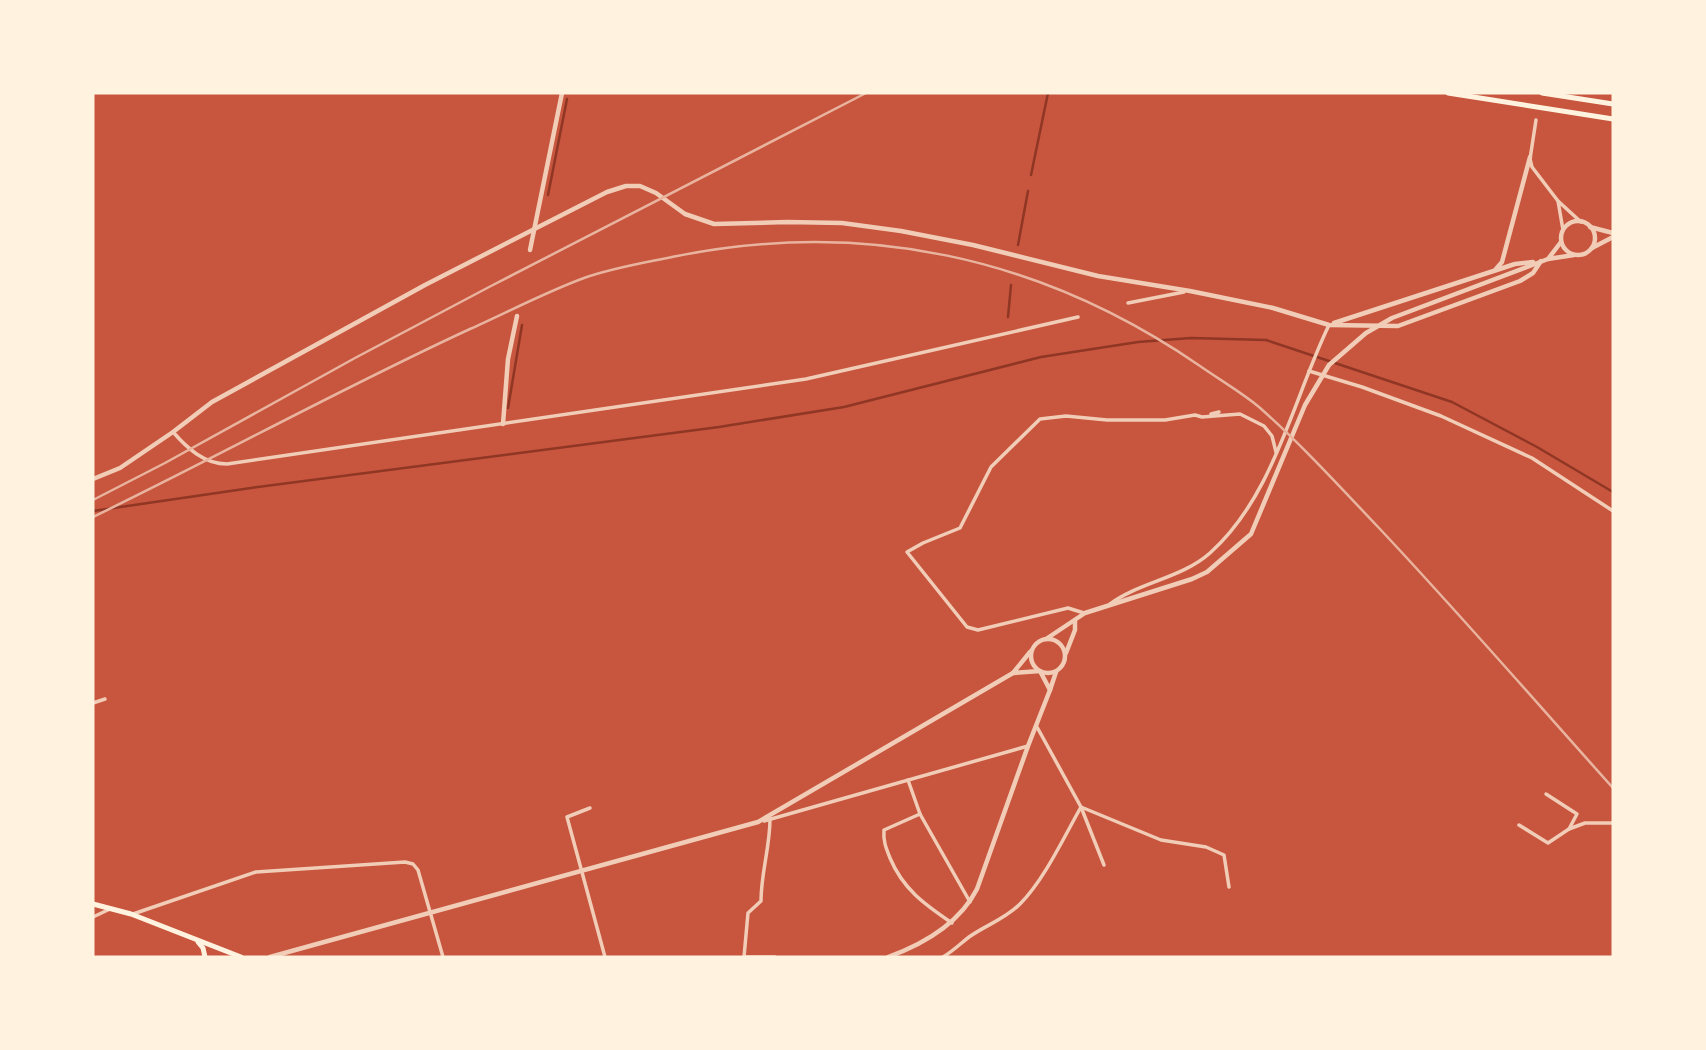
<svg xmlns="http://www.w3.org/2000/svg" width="1706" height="1050" viewBox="0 0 1706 1050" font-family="Karla,sans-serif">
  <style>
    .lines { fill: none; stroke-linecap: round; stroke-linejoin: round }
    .stream { stroke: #8f3625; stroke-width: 2.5 }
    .minor { stroke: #f1ccb7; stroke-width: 3.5 }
    .tertiary { stroke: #f1ccb7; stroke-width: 4.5 }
    .primary { stroke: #fff3e0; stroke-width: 5 }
    .trunk { stroke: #fff3e0; stroke-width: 5 }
    .rail { stroke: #e9b49f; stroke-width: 2.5 }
  </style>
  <rect width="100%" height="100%" fill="#c8553d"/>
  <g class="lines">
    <g class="stream">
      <path d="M1031 175 1048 93"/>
      <path d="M548 195 567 99"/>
      <path d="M1018 245 1028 191"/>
      <path d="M1008 317 1011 285"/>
      <path d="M508 408 522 325"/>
      <path d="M93 511 251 488 719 427 844 407 1041 357 1138 342 1191 338 1266 340 1452 402 1537 447 1613 492"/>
    </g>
    <g class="minor">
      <path d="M1536 120 1530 159 1532 167 1558 201"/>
      <path d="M1563 230 1558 201 1581 222"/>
      <path d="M1128 303 1184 292"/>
      <path d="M1309 371 1362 387 1441 416 1532 458 1613 511"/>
      <path d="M1211 414 1219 412"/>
      <path d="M173 432C187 448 204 464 227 464L806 379 1078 317"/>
      <path d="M1110 604C1140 582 1182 578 1210 553 1274 496 1293 399 1329 325"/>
      <path d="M1084 613 1068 608 978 630 967 627 907 552 923 543 960 528 991 467 1040 419 1066 416 1107 420H1165L1195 415 1202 417 1240 414 1264 426 1272 436 1276 452"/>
      <path d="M93 703 105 699"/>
      <path d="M1037 727 1081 807 1104 865"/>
      <path d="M908 780 920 814 970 902"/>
      <path d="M1546 794 1577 814 1569 829 1585 823H1613"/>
      <path d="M590 808 567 817 605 957"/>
      <path d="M920 814 884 830C883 841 886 848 890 858 903 889 924 904 952 923"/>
      <path d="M764 821 1028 746"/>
      <path d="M1519 825 1548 843 1569 829"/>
      <path d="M133 914 256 872 405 862 413 864 418 870 443 957"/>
      <path d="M93 917 110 909"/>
      <path d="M744 957 748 913 761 901C761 873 770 847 770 819"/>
      <path d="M744 957H775"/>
      <path d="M943 957C953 951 960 944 969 937 986 925 1005 919 1020 904 1044 880 1064 837 1081 807L1161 840 1206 847 1224 855 1229 887"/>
    </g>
    <g class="tertiary">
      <circle cx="1578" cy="238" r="17"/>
      <path d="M1590 227 1613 233"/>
      <path d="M1561 242 1548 259 1574 255"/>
      <path d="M1592 248 1613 237"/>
      <path d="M530 250 562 93"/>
      <path d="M1496 269 1502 262 1530 157"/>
      <path d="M1334 323 1515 264 1533 262"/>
      <path d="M503 424 508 359 517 316"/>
      <path d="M93 479 120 468 173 432 212 402 425 285 607 192 626 186H640L656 193 685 214 714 224 787 222 842 223 901 231 973 245 1098 276 1190 291 1273 308 1329 325 1398 326 1520 281 1533 273 1541 261"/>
      <circle cx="1048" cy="656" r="17"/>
      <path d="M1046 639 1085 613 1192 579 1207 572 1251 534 1305 405 1329 365 1366 333 1392 318 1548 259"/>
      <path d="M1030 652 1013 673 1040 671 1050 690 1056 672"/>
      <path d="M1066 653 1075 630V621"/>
      <path d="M270 957 758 822 1013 673"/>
      <path d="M888 957C924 944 959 924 977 889L1028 746 1050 690"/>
    </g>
    <g class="primary">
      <path d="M93 904 131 914 241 957"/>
      <path d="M198 942 203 948 205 957"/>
    </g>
    <g class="trunk">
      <path d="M1448 93 1613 119"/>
      <path d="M1542 93 1613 104"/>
    </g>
    <g class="rail">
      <path d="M93 500 165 463 355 358 491 286 866 93"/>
      <path d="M93 517C219 456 342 388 470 329 508 312 546 292 584 278 612 268 643 263 672 257 862 218 1040 256 1200 366 1220 380 1241 392 1259 407 1302 445 1340 487 1379 528 1459 613 1535 701 1613 788"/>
    </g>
  </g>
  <rect width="1706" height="1050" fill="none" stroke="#fff3e0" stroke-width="189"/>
</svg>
